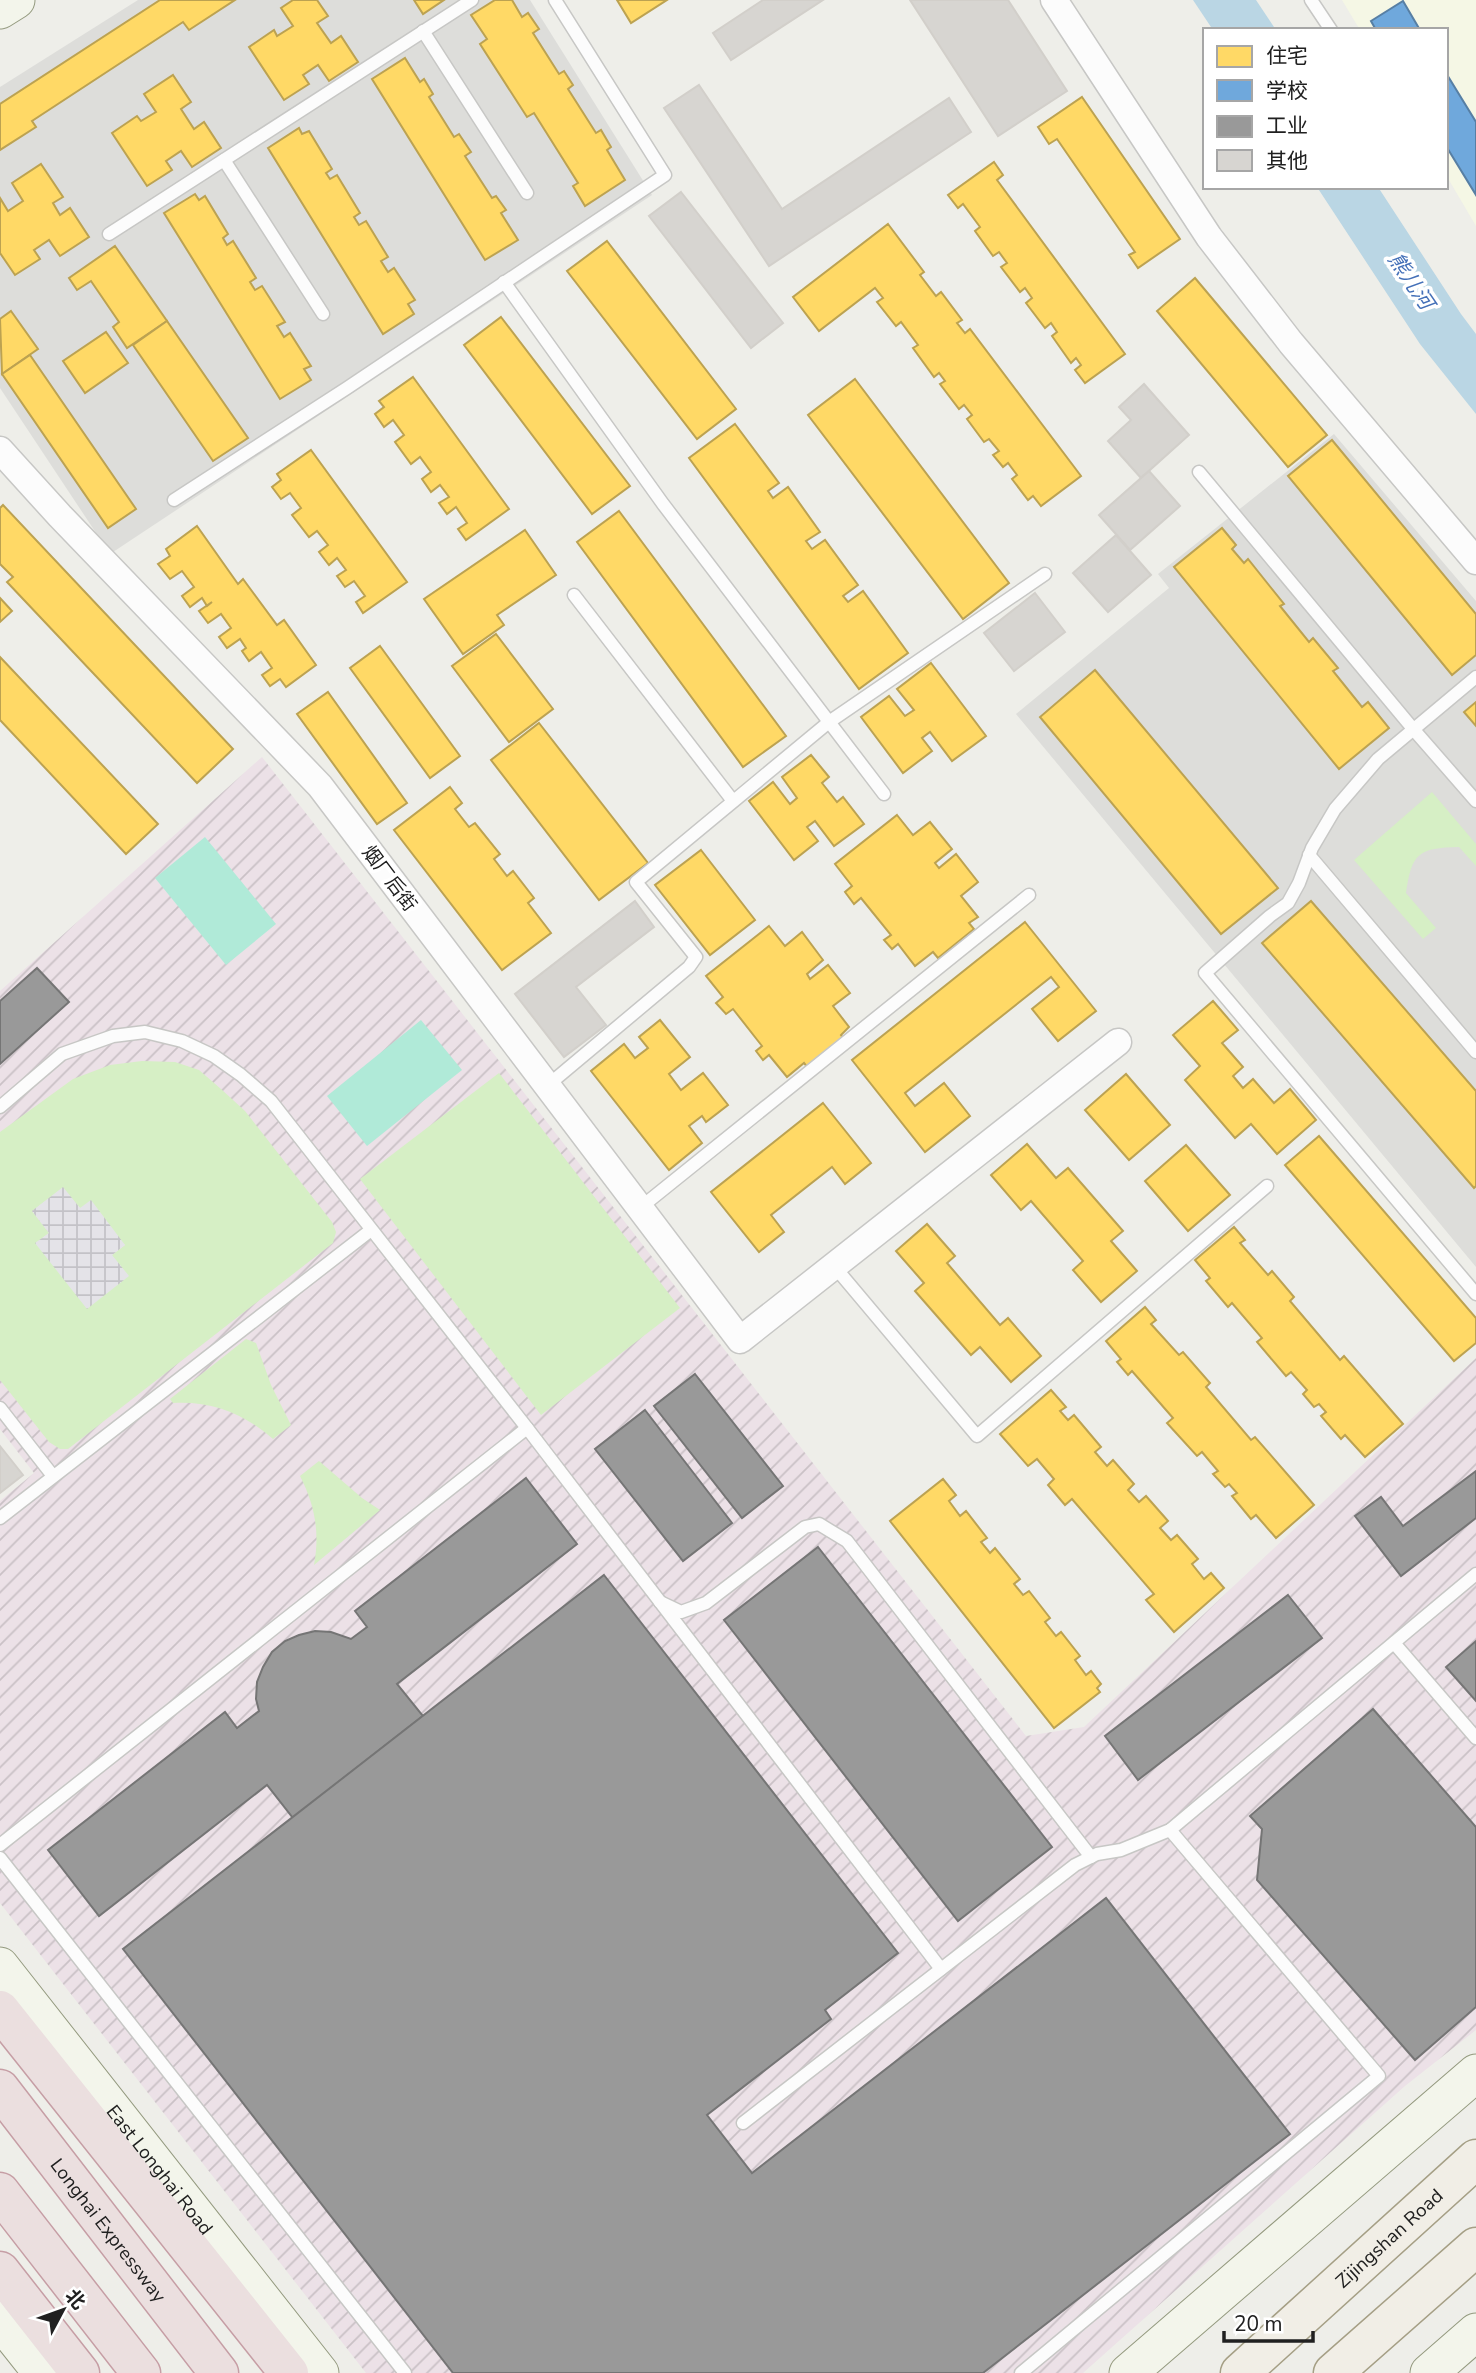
<svg xmlns="http://www.w3.org/2000/svg" width="1476" height="2373" viewBox="0 0 1476 2373" font-family="'Nunito Sans','Noto Sans SC',sans-serif">
  <style>
    .residential { fill: #ddddda }
    .industrial { fill: url(#industrial-furrows) }
    .education { fill: #f5f7e5 }
    .grass { fill: #d6efc5; fill-rule: evenodd }
    .pitch { fill: #b0ead8 }
    .plaza { fill: url(#plaza-grid) }
    .water { fill: #bad6e4 }
    .homes { fill: #ffd966; stroke: #bca251; stroke-width: 2 }
    .schools { fill: #6fa8dc; stroke: #577fa4; stroke-width: 2 }
    .industry { fill: #999; stroke: #757575; stroke-width: 2 }
    .building { fill: #d7d5d1; stroke: #d2cfca; stroke-width: 2 }
    .lines { fill: none; stroke-linecap: round; stroke-linejoin: round }
    .lane-casing { stroke: #c7c7c5; stroke-width: 15 }
    .street-casing { stroke: #c7c7c5; stroke-width: 29 }
    .secondary-casing { stroke: #949a7f; stroke-width: 39 }
    .primary-casing { stroke: #a59f85; stroke-width: 41 }
    .highway-casing { stroke: #c69ea5; stroke-width: 41 }
    .lane { stroke: #fcfcfc; stroke-width: 12 }
    .street { stroke: #fcfcfc; stroke-width: 26 }
    .secondary { stroke: #f3f5eb; stroke-width: 37 }
    .primary { stroke: #f1eee6; stroke-width: 38 }
    .highway { stroke: #ebdfdf; stroke-width: 38 }
    .labels { text-anchor: middle; stroke-width: 7; stroke-linejoin: round; paint-order: stroke }
    .street-label { font-size: 19px; fill: #202020; stroke: #fff }
    .water-label { font-size: 21px; font-style: italic; fill: #4470b8; stroke: #fff }
  </style>
  <defs>
    <pattern id="industrial-furrows" width="10" height="10" patternUnits="userSpaceOnUse" patternTransform="scale(1.75)"><rect width="10" height="10" fill="#ece1e7"/><path d="M-1 1l2-2M0 10L10 0M9 11l2-2" fill="none" stroke="#cac1c6"/></pattern>
    <pattern id="plaza-grid" width="8" height="8" patternUnits="userSpaceOnUse" patternTransform="scale(1.75)"><rect width="8" height="8" fill="#e4e3e8"/><path d="M0 4h8M4 0v8" fill="none" stroke="#c3c2c7"/></pattern>
  </defs>
  <rect width="100%" height="100%" fill="#eeeee9"/>
  <g class="residential">
    <path d="M138 0H530L652 195 110 554 0 388V87Z"/>
    <path d="M1334 434 1476 601V1267L1016 714 1169 588 1158 574Z"/>
  </g>
  <path class="industrial" d="M262 757 1026 1736 1084 1727 1476 1358V2030L1405 2086 1083 2373H366L0 1903V1501L34 1473 0 1429V991Z"/>
  <path class="education" d="M1342 0H1476V226L1446 175V30H1360Z"/>
  <g class="grass">
    <path d="M1432 792 1476 844V866L1459 847C1418 848 1412 853 1406 893L1436 928 1423 939 1354 860Z"/>
    <path d="M142 1061 175 1062 199 1070 221 1089 245 1111 332 1222 336 1232 333 1243 68 1449H60L49 1442 0 1380V1132L73 1079 110 1065ZM63 1188 80 1208 125 1245 112 1255 36 1243 49 1233 32 1211Z"/>
    <path d="M499 1073 680 1308 541 1415 360 1179Z"/>
    <path d="M246 1339 256 1343 271 1385 291 1425 273 1439C243 1413 212 1401 173 1403L170 1399Z"/>
    <path d="M319 1461 362 1498 380 1510 314 1565C320 1533 315 1505 300 1476Z"/>
  </g>
  <g class="pitch">
    <path d="M205 837 276 924 226 965 155 878Z"/>
    <path d="M421 1020 462 1070 367 1146 327 1096Z"/>
  </g>
  <path class="plaza" d="M63 1187 80 1208 91 1200 125 1245 112 1255 129 1276 87 1309 35 1243 49 1233 32 1211Z"/>
  <g class="water">
    <path d="M1193 0H1256L1276 30H1213Z"/>
    <path d="M1317 187H1378L1461 314 1476 334V414L1420 344Z"/>
  </g>
  <g class="homes">
    <path d="M160 0H235L189 30 183 22 32 121 36 127 0 150V104Z"/>
    <path d="M293 0H317L328 16 317 23 331 43 341 36 358 62 329 81 318 65 303 75 309 84 284 100 249 47 274 30 277 36 293 26 281 8Z"/>
    <path d="M414 0H444L423 14Z"/>
    <path d="M495 0H512L522 17 528 13 539 29 533 33 559 74 564 71 573 85 568 89 596 133 601 130 611 147 607 150 625 180 585 206 573 186 578 183 534 113 527 117 480 44 487 39 471 15Z"/>
    <path d="M617 0H667L631 23Z"/>
    <path d="M405 58 420 82 424 79 433 94 429 97 454 137 459 134 471 152 465 156 492 198 496 196 506 210 501 213 518 240 485 260 372 79Z"/>
    <path d="M173 75 191 102 181 109 194 129 204 122 221 148 192 167 181 151 166 161 172 170 147 186 112 133 137 116 141 121 156 112 144 94Z"/>
    <path d="M1082 97 1180 239 1138 268 1129 255 1135 252 1057 139 1049 144 1038 127Z"/>
    <path d="M299 128 302 134 309 131 332 169 326 173 330 179 337 175 360 213 354 217 359 225 366 221 388 257 381 261 388 272 394 268 415 300 408 304 414 314 383 334 268 148Z"/>
    <path d="M994 162 1003 175 997 180 1125 354 1085 383 1075 370 1081 365 1076 358 1071 363 1052 336 1057 332 1051 323 1045 328 1026 303 1032 298 1025 288 1020 292 1001 267 1007 263 999 252 993 256 975 231 980 227 963 204 958 208 948 195Z"/>
    <path d="M41 164 63 197 53 203 60 215 70 208 89 237 60 256 49 240 34 250 40 259 15 275 0 253V198L8 211 23 201 12 183Z"/>
    <path d="M195 194 199 200 205 196 228 234 223 238 227 245 233 241 256 278 250 282 255 290 262 286 285 322 277 326 284 337 290 333 311 366 304 369 311 380 280 399 164 213Z"/>
    <path d="M888 224 924 272 920 275 936 296 941 292 962 320 957 323 965 333 970 329 1081 476 1041 506 1033 496 1028 500 1012 479 1017 475 1008 463 1003 467 993 455 999 451 989 439 984 442 967 419 972 415 964 405 959 409 940 384 945 381 939 373 934 377 913 348 918 345 901 322 896 326 877 302 883 298 875 288 819 331 793 297Z"/>
    <path d="M607 241 736 409 697 439 567 271Z"/>
    <path d="M115 246 167 321 127 348 113 327 119 322 91 281 77 290 69 278Z"/>
    <path d="M1195 278 1327 435 1288 467 1157 311Z"/>
    <path d="M11 311 38 349 2 374 0 319Z"/>
    <path d="M501 317 630 486 592 514 464 345Z"/>
    <path d="M167 321 248 438 213 461 133 345Z"/>
    <path d="M106 332 128 363 85 393 63 361Z"/>
    <path d="M30 355 136 509 108 528 2 374Z"/>
    <path d="M413 377 509 509 466 540 458 529 467 523 456 507 447 514 439 503 449 497 440 485 431 492 422 479 431 472 420 457 411 464 395 442 404 435 393 420 384 427 375 414 384 407 379 401Z"/>
    <path d="M855 379 1009 583 963 619 808 415Z"/>
    <path d="M735 424 779 483 768 491 773 498 788 487 820 532 806 541 812 549 825 540 858 585 843 596 848 602 863 591 908 653 859 689 689 458Z"/>
    <path d="M1332 440 1476 614V655L1452 675 1288 476Z"/>
    <path d="M311 450 407 582 363 613 356 602 365 596 354 581 345 587 337 576 346 570 337 558 329 565 319 552 328 545 317 531 309 537 292 515 301 508 290 493 281 499 272 487 281 480 277 474Z"/>
    <path d="M3 505 233 749 197 783 7 582 13 577 0 564V508Z"/>
    <path d="M619 511 786 736 743 767 577 542Z"/>
    <path d="M197 526 238 584 243 579 277 625 284 620 316 665 286 687 280 679 270 686 262 675 272 668 261 652 249 661 242 651 246 648 240 639 227 648 219 637 231 628 221 614 208 623 199 611 212 602 207 606 202 598 190 607 182 596 194 587 182 571 170 579 158 564 170 556 166 549Z"/>
    <path d="M1222 528 1236 545 1232 549 1244 563 1248 559 1284 604 1280 606 1309 642 1313 638 1338 668 1333 671 1362 707 1368 702 1389 728 1339 769 1174 567Z"/>
    <path d="M525 530 556 575 497 615 504 625 463 654 424 599Z"/>
    <path d="M0 598 12 611 0 622Z"/>
    <path d="M496 634 553 709 509 742 452 666Z"/>
    <path d="M380 646 460 756 430 778 350 668Z"/>
    <path d="M0 657 158 824 126 854 0 720Z"/>
    <path d="M931 663 986 736 952 761 930 732 922 738 932 751 903 773 861 717 889 696 905 716 914 710 897 689Z"/>
    <path d="M1095 670 1278 888 1221 934 1040 717Z"/>
    <path d="M328 692 407 803 377 824 297 714Z"/>
    <path d="M1476 702V726L1464 712Z"/>
    <path d="M539 723 648 863 599 900 491 760Z"/>
    <path d="M811 755 829 777 822 783 837 802 843 797 864 824 834 846 815 821 807 827 818 841 794 860 749 801 773 782 790 804 797 798 782 777Z"/>
    <path d="M450 787 462 803 455 809 469 827 475 823 500 854 494 859 507 876 513 871 534 898 528 903 551 933 502 970 394 830Z"/>
    <path d="M897 815 913 835 930 822 952 849 935 863 939 868 956 854 978 882 961 896 978 917 969 923 974 929 938 958 933 952 915 966 898 944 892 949 884 940 891 935 861 898 854 904 845 892 852 886 835 864Z"/>
    <path d="M701 850 755 920 710 955 655 885Z"/>
    <path d="M1311 901 1476 1091V1186L1474 1188 1262 943Z"/>
    <path d="M1025 922 1096 1011 1058 1041 1032 1009 1059 987 1051 977 905 1093 915 1106 944 1083 970 1116 925 1152 852 1060Z"/>
    <path d="M769 926 785 946 802 932 823 960 807 974 810 979 828 965 850 993 833 1006 849 1027 841 1035 845 1040 809 1069 804 1063 787 1077 769 1055 763 1060 756 1051 762 1046 733 1009 726 1014 716 1003 723 997 706 976Z"/>
    <path d="M1213 1001 1238 1030 1222 1043 1243 1067 1233 1076 1243 1088 1253 1079 1274 1103 1290 1089 1316 1120 1277 1154 1251 1124 1235 1138 1185 1080 1200 1066 1173 1035Z"/>
    <path d="M660 1020 690 1057 669 1074 681 1090 703 1073 728 1105 706 1122 702 1116 689 1126 702 1143 669 1170 591 1071 624 1044 635 1058 648 1048 639 1037Z"/>
    <path d="M1126 1074 1170 1125 1129 1160 1085 1110Z"/>
    <path d="M823 1103 871 1163 845 1184 832 1167 771 1215 784 1232 759 1252 711 1192Z"/>
    <path d="M1319 1136 1476 1318V1343L1454 1361 1285 1165Z"/>
    <path d="M1027 1144 1056 1178 1068 1168 1123 1231 1111 1241 1137 1271 1101 1302 1073 1270 1083 1261 1031 1201 1021 1210 991 1175Z"/>
    <path d="M1186 1145 1230 1195 1188 1231 1145 1181Z"/>
    <path d="M927 1224 955 1256 947 1263 1000 1325 1008 1318 1041 1356 1011 1382 980 1347 971 1355 915 1291 924 1283 896 1251Z"/>
    <path d="M1234 1227 1245 1240 1240 1243 1268 1275 1272 1271 1294 1297 1290 1301 1340 1360 1344 1356 1403 1424 1365 1457 1345 1435 1341 1439 1321 1416 1326 1412 1319 1404 1314 1407 1303 1394 1307 1390 1291 1372 1286 1376 1257 1342 1262 1338 1232 1303 1228 1307 1206 1281 1210 1278 1195 1260Z"/>
    <path d="M1145 1307 1156 1320 1151 1324 1179 1355 1183 1352 1210 1383 1206 1387 1251 1440 1255 1437 1314 1505 1276 1538 1256 1515 1251 1519 1232 1496 1237 1493 1229 1484 1225 1487 1213 1474 1218 1471 1202 1452 1197 1456 1167 1423 1173 1418 1132 1371 1128 1375 1117 1362 1121 1359 1106 1341Z"/>
    <path d="M1051 1390 1066 1407 1060 1411 1068 1420 1074 1415 1101 1447 1095 1452 1107 1466 1113 1460 1134 1484 1128 1490 1139 1502 1146 1496 1168 1521 1160 1528 1171 1540 1177 1535 1198 1559 1192 1564 1204 1579 1211 1573 1224 1588 1174 1632 1146 1600 1154 1594 1072 1499 1065 1505 1048 1485 1054 1479 1037 1459 1028 1466 1000 1434Z"/>
    <path d="M943 1479 956 1495 949 1501 960 1516 966 1511 987 1538 981 1542 990 1553 995 1548 1020 1579 1014 1584 1023 1595 1029 1591 1050 1618 1045 1622 1056 1636 1061 1632 1080 1656 1075 1660 1086 1675 1091 1671 1101 1684 1097 1688 1100 1692 1054 1728 890 1521Z"/>
  </g>
  <g class="schools">
    <path d="M1403 1 1420 30H1376L1371 21Z"/>
    <path d="M1446 73 1476 122V195L1446 146Z"/>
  </g>
  <g class="industry">
    <path d="M37 968 69 1002 0 1064V1001Z"/>
    <path d="M695 1374 783 1486 742 1518 654 1406Z"/>
    <path d="M645 1410 732 1523 683 1561 595 1449Z"/>
    <path d="M1476 1471V1518L1401 1576 1355 1516 1381 1497 1403 1526Z"/>
    <path d="M526 1478 577 1544 397 1684 423 1716 293 1818 267 1785 99 1916 48 1850 225 1712 237 1728 259 1711 256 1699 257 1682 263 1667 272 1652 285 1641 299 1635 315 1631 331 1632 351 1639 367 1627 355 1611Z"/>
    <path d="M818 1547 1052 1847 958 1921 724 1620Z"/>
    <path d="M604 1575 898 1953 825 2010 831 2019 707 2115 752 2173 1106 1898 1290 2134 983 2373H453L123 1949Z"/>
    <path d="M1288 1595 1322 1638 1138 1780 1105 1736Z"/>
    <path d="M1476 1641V1701L1446 1667Z"/>
    <path d="M1373 1709 1476 1827V2007L1415 2060 1257 1880 1262 1829 1250 1816Z"/>
  </g>
  <g class="building">
    <path d="M763 0H823L731 60 713 33Z"/>
    <path d="M910 0H1008L1067 91 998 136Z"/>
    <path d="M699 85 782 209 949 98 971 132 769 266 664 108Z"/>
    <path d="M681 192 783 323 751 348 649 216Z"/>
    <path d="M1144 384 1189 435 1141 478 1108 441 1131 420 1119 407Z"/>
    <path d="M1149 471 1180 506 1130 550 1099 515Z"/>
    <path d="M1116 535 1151 575 1108 612 1073 573Z"/>
    <path d="M1035 593 1065 632 1014 671 984 633Z"/>
    <path d="M635 901 654 927 576 987 606 1025 564 1057 515 994Z"/>
    <path d="M0 1446 23 1475 0 1493Z"/>
  </g>
  <g class="lines">
    <defs>
      <g id="lane">
        <path d="M1311 0 1331 30"/>
        <path d="M423 31 527 193"/>
        <path d="M224 160 323 314"/>
        <path d="M109 234 472 0"/>
        <path d="M504 282 663 504 884 794"/>
        <path d="M1199 472 1414 730 1476 801"/>
        <path d="M174 500 347 388 665 175 555 0"/>
        <path d="M574 595 733 801"/>
        <path d="M1476 677 1378 759 1335 809 1312 848 1299 883 1288 903 1270 916 1205 973 1476 1294"/>
        <path d="M1309 855 1476 1052"/>
        <path d="M547 1086 689 967 696 957 636 882 829 722 1045 574"/>
        <path d="M0 1107 62 1054 113 1036 145 1032 182 1041 214 1056 241 1075 271 1101 527 1428 941 1969"/>
        <path d="M640 1208 1029 895"/>
        <path d="M834 1266 977 1436 1267 1186"/>
        <path d="M0 1408 53 1476"/>
        <path d="M0 1518 371 1230"/>
        <path d="M660 1602 681 1612 706 1603 805 1527 819 1524 847 1541 1091 1857"/>
        <path d="M1394 1643 1476 1738"/>
        <path d="M0 1845 527 1428"/>
        <path d="M0 1858 405 2373"/>
        <path d="M743 2123 1075 1865 1097 1854 1121 1850 1170 1830 1476 1574"/>
        <path d="M1021 2373 1379 2076 1170 1830"/>
      </g>
      <g id="street">
        <path d="M1054 0 1209 237 1291 343 1476 561"/>
        <path d="M0 450 60 516 320 786 740 1340 1118 1042"/>
      </g>
      <g id="secondary">
        <path d="M0 10 16 0"/>
        <path id="s1" d="M0 1966 320 2373"/>
        <path d="M0 2320 42 2373"/>
        <path d="M1128 2373 1476 2073"/>
        <path d="M1429 2373 1476 2332"/>
      </g>
      <g id="primary">
        <path id="s2" d="M1240 2373 1476 2159"/>
        <path d="M1333 2373 1476 2247"/>
      </g>
      <g id="highway">
        <path d="M0 2010 289 2373"/>
        <path id="s3" d="M0 2089 219 2373"/>
        <path d="M0 2192 141 2373"/>
        <path d="M0 2271 80 2373"/>
      </g>
    </defs>
    <use href="#lane" class="lane-casing"/>
    <use href="#street" class="street-casing"/>
    <use href="#secondary" class="secondary-casing"/>
    <use href="#primary" class="primary-casing"/>
    <use href="#highway" class="highway-casing"/>
    <use href="#lane" class="lane"/>
    <use href="#street" class="street"/>
    <use href="#secondary" class="secondary"/>
    <use href="#primary" class="primary"/>
    <use href="#highway" class="highway"/>
  </g>
  <g class="labels">
    <g class="street-label">
      <text transform="translate(390 878) rotate(53)" y="7">烟厂后街</text>
      <text dy="7" stroke="none"><textPath href="#s1" startOffset="259">East Longhai Road</textPath></text>
      <text dy="7" stroke="none"><textPath href="#s3" startOffset="178">Longhai Expressway</textPath></text>
      <text dy="7" stroke="none"><textPath href="#s2" startOffset="201">Zijingshan Road</textPath></text>
    </g>
    <g class="water-label">
      <text transform="translate(1411 281) rotate(56)" y="7">熊儿河</text>
    </g>
  </g>
  <rect x="1203" y="28" width="245" height="161" fill="#ffffff" stroke="#a6a6a6" stroke-width="2"/>
  <rect x="1217" y="46" width="35" height="21" fill="#ffd966" stroke="#a6a6a6" stroke-width="2"/>
  <text x="1266" y="63" font-size="21" fill="#202020">住宅</text>
  <rect x="1217" y="80" width="35" height="21" fill="#6fa8dc" stroke="#a6a6a6" stroke-width="2"/>
  <text x="1266" y="98" font-size="21" fill="#202020">学校</text>
  <rect x="1217" y="116" width="35" height="21" fill="#999999" stroke="#a6a6a6" stroke-width="2"/>
  <text x="1266" y="133" font-size="21" fill="#202020">工业</text>
  <rect x="1217" y="150" width="35" height="21" fill="#d7d5d1" stroke="#a6a6a6" stroke-width="2"/>
  <text x="1266" y="168" font-size="21" fill="#202020">其他</text>
  <g transform="translate(63 2310) rotate(49)" stroke="#ffffff" stroke-width="5" paint-order="stroke">
  <path d="M0-5L12 26L0 18L-12 26Z" fill="#202020"/>
  <text y="-10" font-size="19" font-weight="bold" text-anchor="middle" fill="#202020">北</text>
  </g>
  <path d="M1224 2331v10h89v-10" fill="none" stroke="#202020" stroke-width="3.5"/>
  <text x="1234" y="2331" font-size="21" fill="#202020" stroke="#ffffff" stroke-width="5" paint-order="stroke">20 m</text>
</svg>
